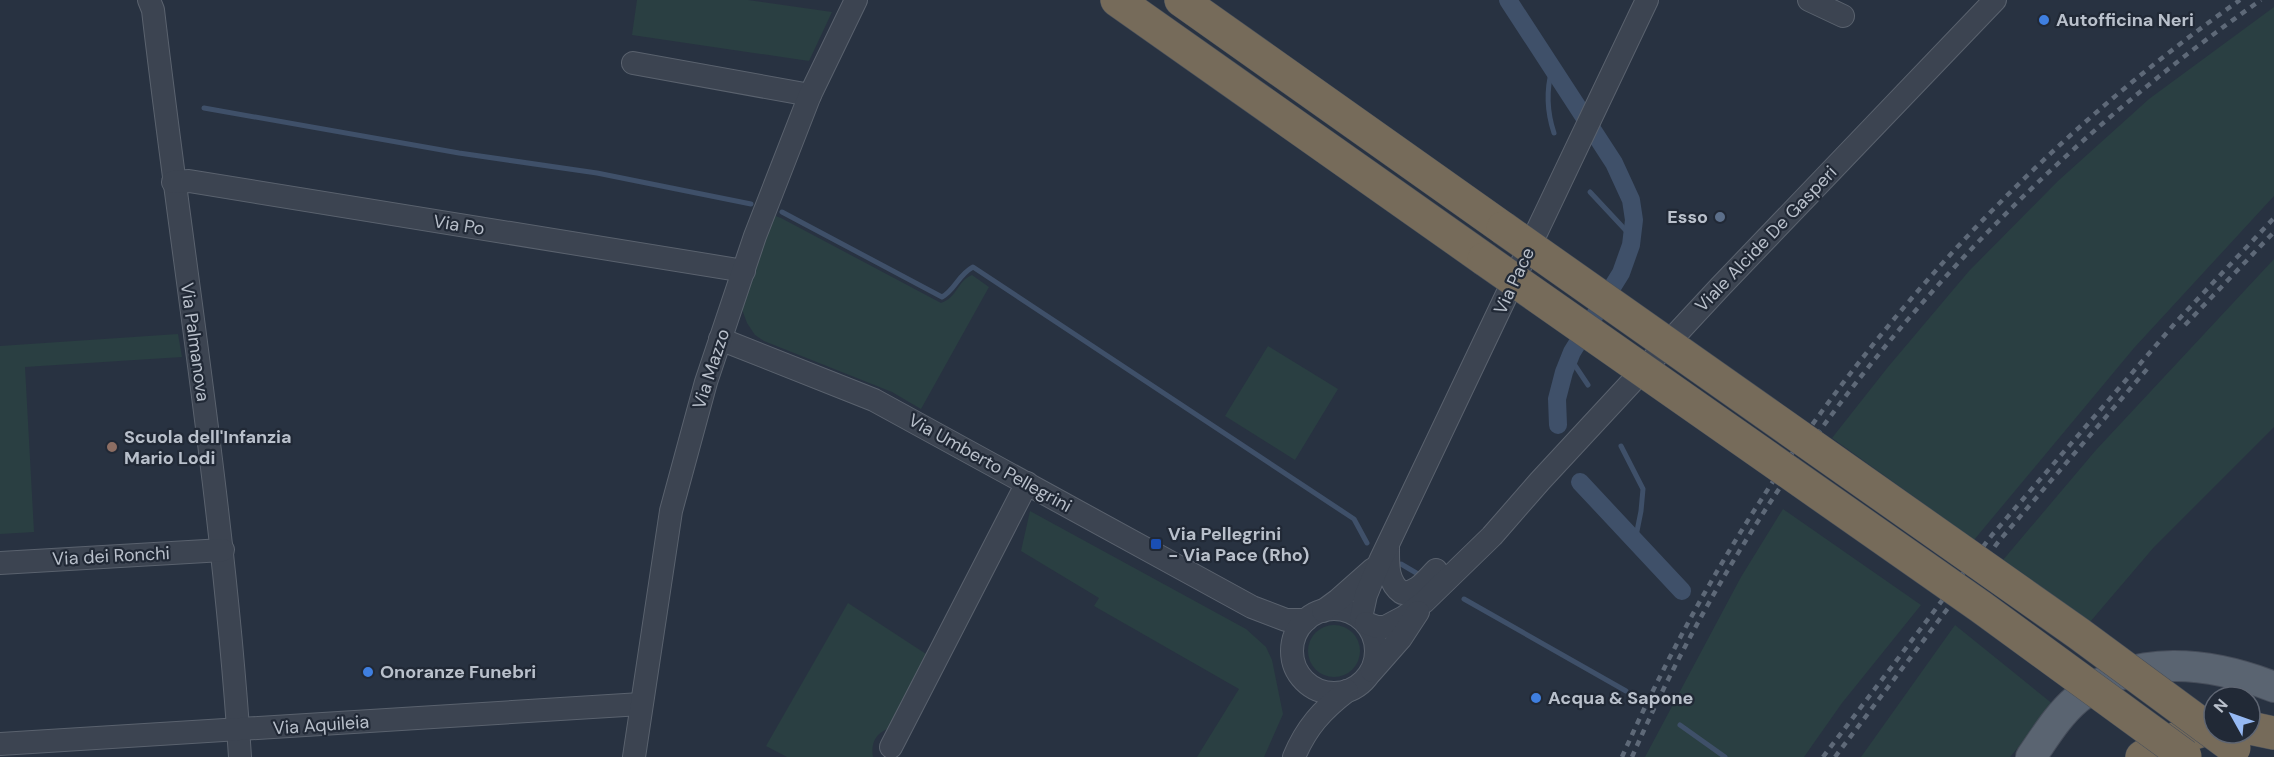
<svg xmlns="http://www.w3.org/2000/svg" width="2274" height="757" viewBox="0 0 2274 757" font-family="'DM Sans',sans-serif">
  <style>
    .green { fill: #2a3f42 }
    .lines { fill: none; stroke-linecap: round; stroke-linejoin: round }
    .stream { stroke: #3f5069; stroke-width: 5 }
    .canal { stroke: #3f5069; stroke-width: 18 }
    .minor-casing { stroke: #5a626e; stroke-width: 24 }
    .major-casing { stroke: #464d5a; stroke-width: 32 }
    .highway-casing { stroke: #474f5b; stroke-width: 34 }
    .minor { stroke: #3c4451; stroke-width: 22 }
    .major { stroke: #5a6471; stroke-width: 30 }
    .highway { stroke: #766b5a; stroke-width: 33 }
    .rail { stroke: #5e6978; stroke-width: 4.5; stroke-dasharray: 6 6; stroke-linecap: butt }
    .highway-bridge-casing { stroke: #474f5b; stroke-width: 34; stroke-linecap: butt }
    .highway-bridge { stroke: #766b5a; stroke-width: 33 }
    .shop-dot { fill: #3f7fe0; stroke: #212936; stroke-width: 2 }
    .service-dot { fill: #5c6f8a; stroke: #212936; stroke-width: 2 }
    .education-dot { fill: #8d6e63; stroke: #212936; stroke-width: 2 }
    .transit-dot { fill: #1a4fb4; stroke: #212936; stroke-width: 2 }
    .labels { text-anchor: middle; stroke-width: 4.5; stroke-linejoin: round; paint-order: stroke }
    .poi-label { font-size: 18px; font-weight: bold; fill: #b9c0cb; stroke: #212936; text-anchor: start }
    .street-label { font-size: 18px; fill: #b9c0cb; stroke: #212936 }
  </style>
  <rect width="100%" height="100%" fill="#283241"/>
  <g class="green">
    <path d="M637 0H748L832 12 809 61 632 35Z"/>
    <path d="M2274 7V196L2134 348 1974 540 1832 438 1888 367 1969 271 2058 181 2149 99Z"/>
    <path d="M770 214 781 218 941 303C958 297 957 281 972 275L989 287 921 409 892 392 764 341 755 335 747 323 740 304Z"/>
    <path d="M2274 259V427L2154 547 2090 622 2003 560 2096 450Z"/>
    <path d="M178 334 182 357 25 367 34 532 0 534V346Z"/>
    <path d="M1268 346 1338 389 1295 460 1225 416Z"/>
    <path d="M1783 509 1921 605 1842 703 1804 757H1645L1741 577Z"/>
    <path d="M1030 511 1246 629 1266 647 1272 660 1283 714 1264 757H1197L1239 689 1094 606 1099 598 1021 551Z"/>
    <path d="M848 603 926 654 889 728C875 734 871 743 873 757H787L766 746Z"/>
    <path d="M1955 625 2054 705 2010 757H1861Z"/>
    <circle cx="1334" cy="651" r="26"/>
  </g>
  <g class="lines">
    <g class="stream">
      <path d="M1552 69C1546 91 1547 112 1554 133"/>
      <path d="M204 108 459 153 597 173 751 204"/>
      <path d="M1590 192 1632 237"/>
      <path d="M782 212 942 297C955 290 958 275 973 267L1354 519 1367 543"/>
      <path d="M1570 358 1588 385"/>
      <path d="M1621 446 1643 489 1641 511 1635 541"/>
      <path d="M1401 564 1418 574"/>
      <path d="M1464 599 1626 691"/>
      <path d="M1680 725 1725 757"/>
    </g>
    <g class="canal">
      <path d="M1508 0 1614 163 1631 200 1634 220 1631 245 1621 273 1572 352 1564 372 1557 399 1558 425"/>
      <path d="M1580 482 1682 591"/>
    </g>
    <defs>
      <g id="minor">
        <path d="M149 0 153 10C182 259 224 507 240 757"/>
        <path d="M1809 0 1843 16"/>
        <path d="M633 63 810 95"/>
        <path d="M173 182 189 181 744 271"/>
        <path d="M720 339 874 400 1252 607 1286 620H1306"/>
        <path d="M1388 548C1388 565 1387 582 1402 593 1417 593 1426 580 1436 570"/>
        <path d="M0 563 223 550"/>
        <circle cx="1334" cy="651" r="42"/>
        <path d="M1323 611 1338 600 1373 569"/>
        <path d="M1361 618 1366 595 1380 561 1647 0"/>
        <path d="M1366 623 1377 627H1385L1404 617 1424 602 1492 536 1540 481 1720 287 1995 0"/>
        <path d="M1372 671 1401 638 1418 612"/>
        <path d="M0 744 641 704"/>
        <path d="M891 747 1027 483"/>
        <path d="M634 757 671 511 706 382 755 236 810 95 856 0"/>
        <path d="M1294 757C1306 728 1322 710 1347 691"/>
      </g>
      <path id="major" d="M2031 757C2045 737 2058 715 2077 699 2133 652 2211 662 2274 687"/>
      <g id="highway">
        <path d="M1117 0 1484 259"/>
        <path d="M1181 0 1503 228"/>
        <path d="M2250 728 2274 733"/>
        <path d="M2142 757 2171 740 2214 727"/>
      </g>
    </defs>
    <use href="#minor" class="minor-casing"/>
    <use href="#major" class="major-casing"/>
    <use href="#highway" class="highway-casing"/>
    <use href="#minor" class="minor"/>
    <use href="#major" class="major"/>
    <use href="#highway" class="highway"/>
    <g class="rail">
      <path d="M2185 325 2274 232"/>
      <path d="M1622 757C1756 455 1969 190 2240 0"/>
      <path d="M1632 757C1765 452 1989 190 2261 0"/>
      <path d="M1823 757 1992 535 2177 321 2274 218"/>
      <path d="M1835 757 1999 541 2148 368"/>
    </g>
    <defs>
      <g id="highway-bridge">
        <path d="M1503 228 2078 633 2234 748"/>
        <path d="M1484 259 1981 607 2185 756"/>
      </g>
    </defs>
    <use href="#highway-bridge" class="highway-bridge-casing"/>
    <use href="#highway-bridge" class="highway-bridge"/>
  </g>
  <g class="shop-dot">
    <circle cx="2044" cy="20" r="6"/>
    <circle cx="368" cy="672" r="6"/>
    <circle cx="1536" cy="698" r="6"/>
  </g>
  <circle class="service-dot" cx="1720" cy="217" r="6"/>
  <circle class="education-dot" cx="112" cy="447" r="6"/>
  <rect class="transit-dot" x="1150" y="538" width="12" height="12" rx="3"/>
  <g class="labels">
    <g class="poi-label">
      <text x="2056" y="26">Autofficina Neri</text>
      <text x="1708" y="223" text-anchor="end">Esso</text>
      <text x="124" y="443">Scuola dell'Infanzia<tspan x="124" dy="21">Mario Lodi</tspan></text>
      <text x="1168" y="540">Via Pellegrini<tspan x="1168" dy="21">- Via Pace (Rho)</tspan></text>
      <text x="380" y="678">Onoranze Funebri</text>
      <text x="1548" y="704">Acqua &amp; Sapone</text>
    </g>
    <g class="street-label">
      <text transform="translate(459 225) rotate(9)" y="6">Via Po</text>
      <text transform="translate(1766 239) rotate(-46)" y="6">Viale Alcide De Gasperi</text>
      <text transform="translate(1514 281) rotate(-65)" y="6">Via Pace</text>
      <text transform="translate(195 342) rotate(82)" y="6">Via Palmanova</text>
      <text transform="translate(711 369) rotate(-72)" y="6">Via Mazzo</text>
      <text transform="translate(990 463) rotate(29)" y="6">Via Umberto Pellegrini</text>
      <text transform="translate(111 556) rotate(-3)" y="6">Via dei Ronchi</text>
      <text transform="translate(321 725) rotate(-4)" y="6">Via Aquileia</text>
    </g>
  </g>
  <g transform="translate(2232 715) rotate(310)"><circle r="28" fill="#212936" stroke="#5e6572" stroke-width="1.5"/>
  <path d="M0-4.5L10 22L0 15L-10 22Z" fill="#96b9f3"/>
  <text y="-9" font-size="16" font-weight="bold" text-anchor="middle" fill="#b9c0cb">N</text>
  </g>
</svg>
